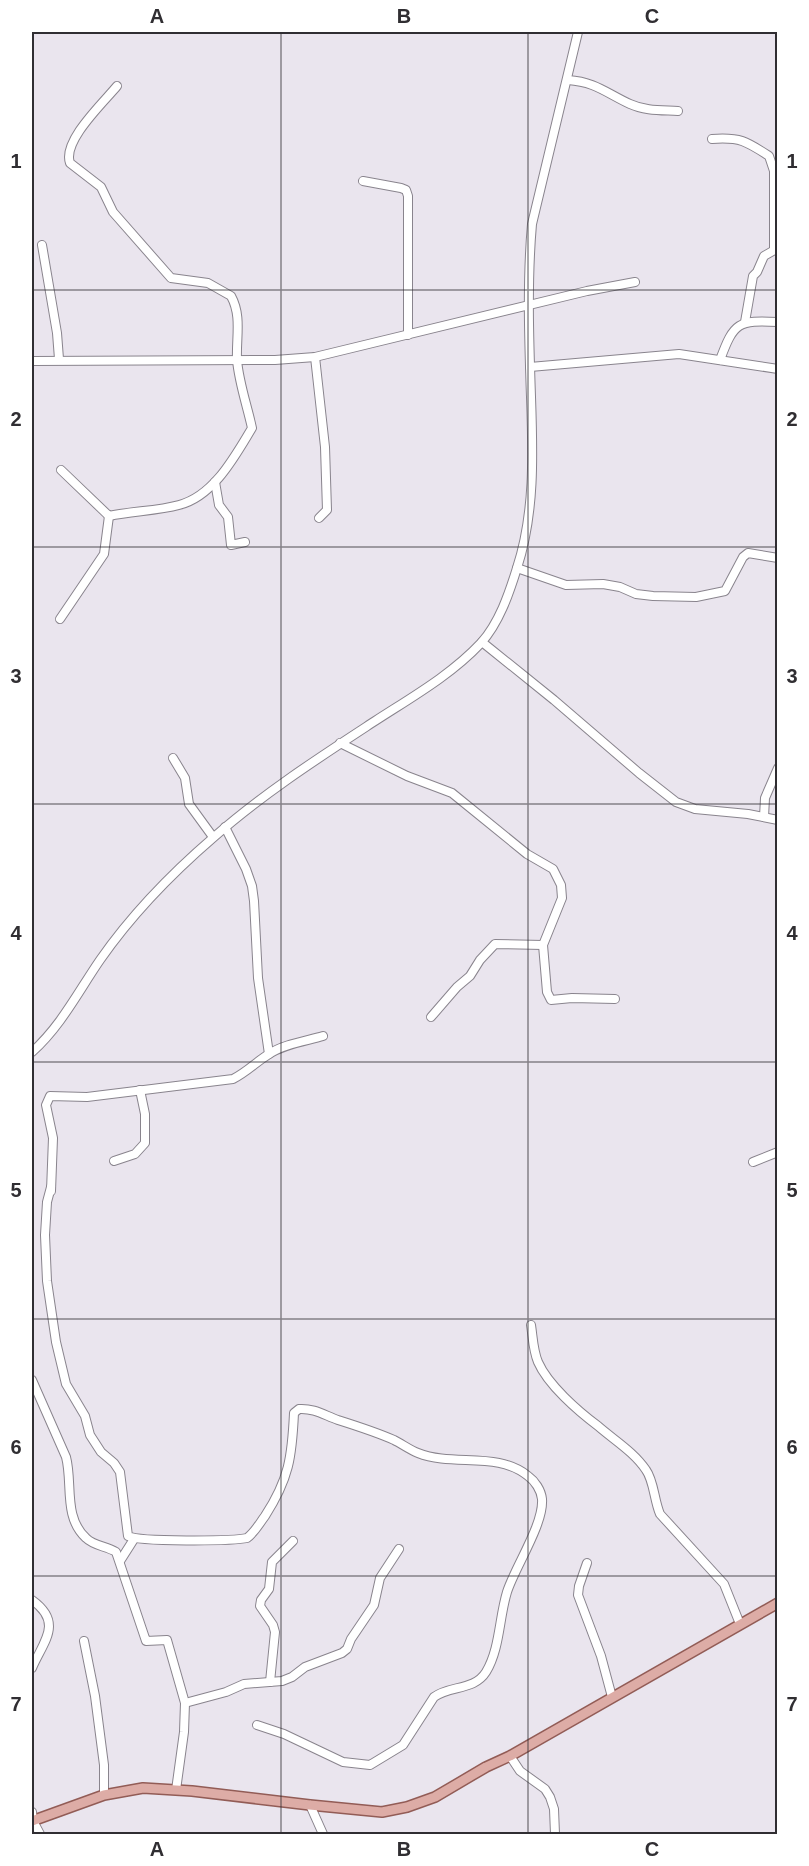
<svg xmlns="http://www.w3.org/2000/svg" width="809" height="1866" viewBox="0 0 809 1866" font-family="Arial,sans-serif">
  <style>
    .lines { fill: none; stroke-linecap: round; stroke-linejoin: round }
    .minor-casing { stroke: #89848d; stroke-width: 10 }
    .major-casing { stroke: #925c56; stroke-width: 12 }
    .minor { stroke: #fff; stroke-width: 8 }
    .major { stroke: #ddaca6; stroke-width: 9 }
    .grid { fill: none; stroke: #302e32; stroke-width: 1.5; stroke-opacity: 0.55 }
    .neatline { fill: none; stroke: #302e32; stroke-width: 2 }
    .grid-label { font-size: 20px; text-anchor: middle; font-weight: bold; fill: #302e32 }
  </style>
  <rect width="100%" height="100%" fill="#eae5ee"/>
  <g class="lines">
    <defs>
      <g id="minor">
        <path d="M568 80C596 82 606 93 630 104 645 111 662 110 678 111"/>
        <path d="M712 139C740 137 746 141 769 156L774 171V250"/>
        <path d="M363 181 401 188 406 190 408 196V335"/>
        <path d="M42 245 57 333 59 359"/>
        <path d="M745 322 753 276 757 272 764 256 778 248"/>
        <path d="M315 357 325 447 327 510 319 518"/>
        <path d="M720 360C734 322 738 320 778 322"/>
        <path d="M32 361 275 360 315 357 587 291 635 282"/>
        <path d="M530 367 679 354 778 369"/>
        <path d="M61 470 109 516C132 511 157 511 179 505 214 496 235 456 252 428 247 405 239 383 237 360 236 337 242 316 231 296L208 283 171 278 113 212 101 187 70 163C62 141 104 102 117 86"/>
        <path d="M215 482 219 505 228 517 231 545 245 542"/>
        <path d="M517 568 566 585 603 584 620 587 636 594 653 596 696 597 725 591 743 557 748 553 778 558"/>
        <path d="M60 619 104 554 109 516"/>
        <path d="M482 642 554 700 639 773 676 802 695 809 748 814 778 820"/>
        <path d="M340 743 407 776 452 793 527 854 553 869 561 885 562 898 543 945 547 992 551 1000 572 998 615 999"/>
        <path d="M173 758 185 778 189 804 213 837"/>
        <path d="M764 817 765 798 778 768"/>
        <path d="M225 827 246 869 252 886 254 901 258 978 269 1054"/>
        <path d="M431 1017 457 987 470 976 480 960 495 944 543 945"/>
        <path d="M32 1052C61 1026 78 992 100 960 132 914 171 874 214 837 264 793 320 757 375 721 412 697 451 675 481 643 499 623 509 594 517 568 535 513 533 454 531 397 529 339 527 281 532 224L578 32"/>
        <path d="M114 1161 135 1154 145 1143V1114L140 1090"/>
        <path d="M753 1162 778 1152"/>
        <path d="M51 1187 47 1202 45 1235 47 1281 56 1342 66 1384 85 1416 90 1435 101 1452 114 1463 120 1472 128 1536C138 1542 234 1541 247 1538 255 1532 259 1524 265 1516 289 1479 292 1457 294 1413L299 1409C314 1408 324 1415 338 1420 357 1426 376 1432 394 1440 402 1444 410 1450 418 1453 453 1467 498 1451 528 1476 535 1481 541 1490 542 1499 544 1524 515 1567 507 1592 499 1618 500 1649 486 1672 474 1691 450 1685 434 1697L403 1745 370 1765 343 1762 284 1734 257 1725"/>
        <path d="M51 1191 53 1138 46 1105 50 1096 87 1097 233 1079C247 1072 256 1062 269 1054 284 1044 306 1041 323 1036"/>
        <path d="M531 1325C533 1338 533 1350 538 1362 548 1385 578 1411 598 1426 614 1440 634 1452 646 1470 654 1481 654 1500 660 1514L724 1584 740 1624"/>
        <path d="M32 1380 66 1457C73 1483 63 1517 86 1538 94 1546 106 1546 116 1552L146 1641 167 1640 185 1703 184 1732 176 1790"/>
        <path d="M120 1561 134 1539"/>
        <path d="M587 1563 579 1586 578 1595 601 1656 612 1697"/>
        <path d="M32 1600C64 1623 43 1642 32 1668"/>
        <path d="M84 1641 95 1696 104 1765V1795"/>
        <path d="M270 1682 275 1632 273 1625 260 1606 261 1600 269 1589 272 1562 293 1541"/>
        <path d="M185 1703 226 1692 244 1684 282 1681 292 1677 305 1667 342 1653 347 1649 351 1639 374 1605 380 1578 399 1549"/>
        <path d="M510 1756 520 1771 545 1789 550 1797 554 1809 555 1834"/>
        <path d="M310 1805 323 1834"/>
        <path d="M32 1812 33 1821 40 1834"/>
      </g>
      <path id="major" d="M32 1821 104 1795 143 1788 192 1791 310 1805 382 1812 407 1807 435 1797 486 1767 510 1756 778 1603"/>
    </defs>
    <use href="#minor" class="minor-casing"/>
    <use href="#major" class="major-casing"/>
    <use href="#minor" class="minor"/>
    <use href="#major" class="major"/>
  </g>
  <path class="grid" d="M281 32V1834M528 32V1834M32 290H778M32 547H778M32 804H778M32 1062H778M32 1319H778M32 1576H778"/>
  <rect width="809" height="1866" fill="none" stroke="#ffffff" stroke-width="66"/>
  <rect x="33" y="33" width="743" height="1800" class="neatline"/>
  <g class="grid-label">
    <text x="157" y="23">A</text>
    <text x="404" y="23">B</text>
    <text x="652" y="23">C</text>
    <text x="16" y="168">1</text>
    <text x="792" y="168">1</text>
    <text x="16" y="426">2</text>
    <text x="792" y="426">2</text>
    <text x="16" y="683">3</text>
    <text x="792" y="683">3</text>
    <text x="16" y="940">4</text>
    <text x="792" y="940">4</text>
    <text x="16" y="1197">5</text>
    <text x="792" y="1197">5</text>
    <text x="16" y="1454">6</text>
    <text x="792" y="1454">6</text>
    <text x="16" y="1711">7</text>
    <text x="792" y="1711">7</text>
    <text x="157" y="1856">A</text>
    <text x="404" y="1856">B</text>
    <text x="652" y="1856">C</text>
  </g>
</svg>
